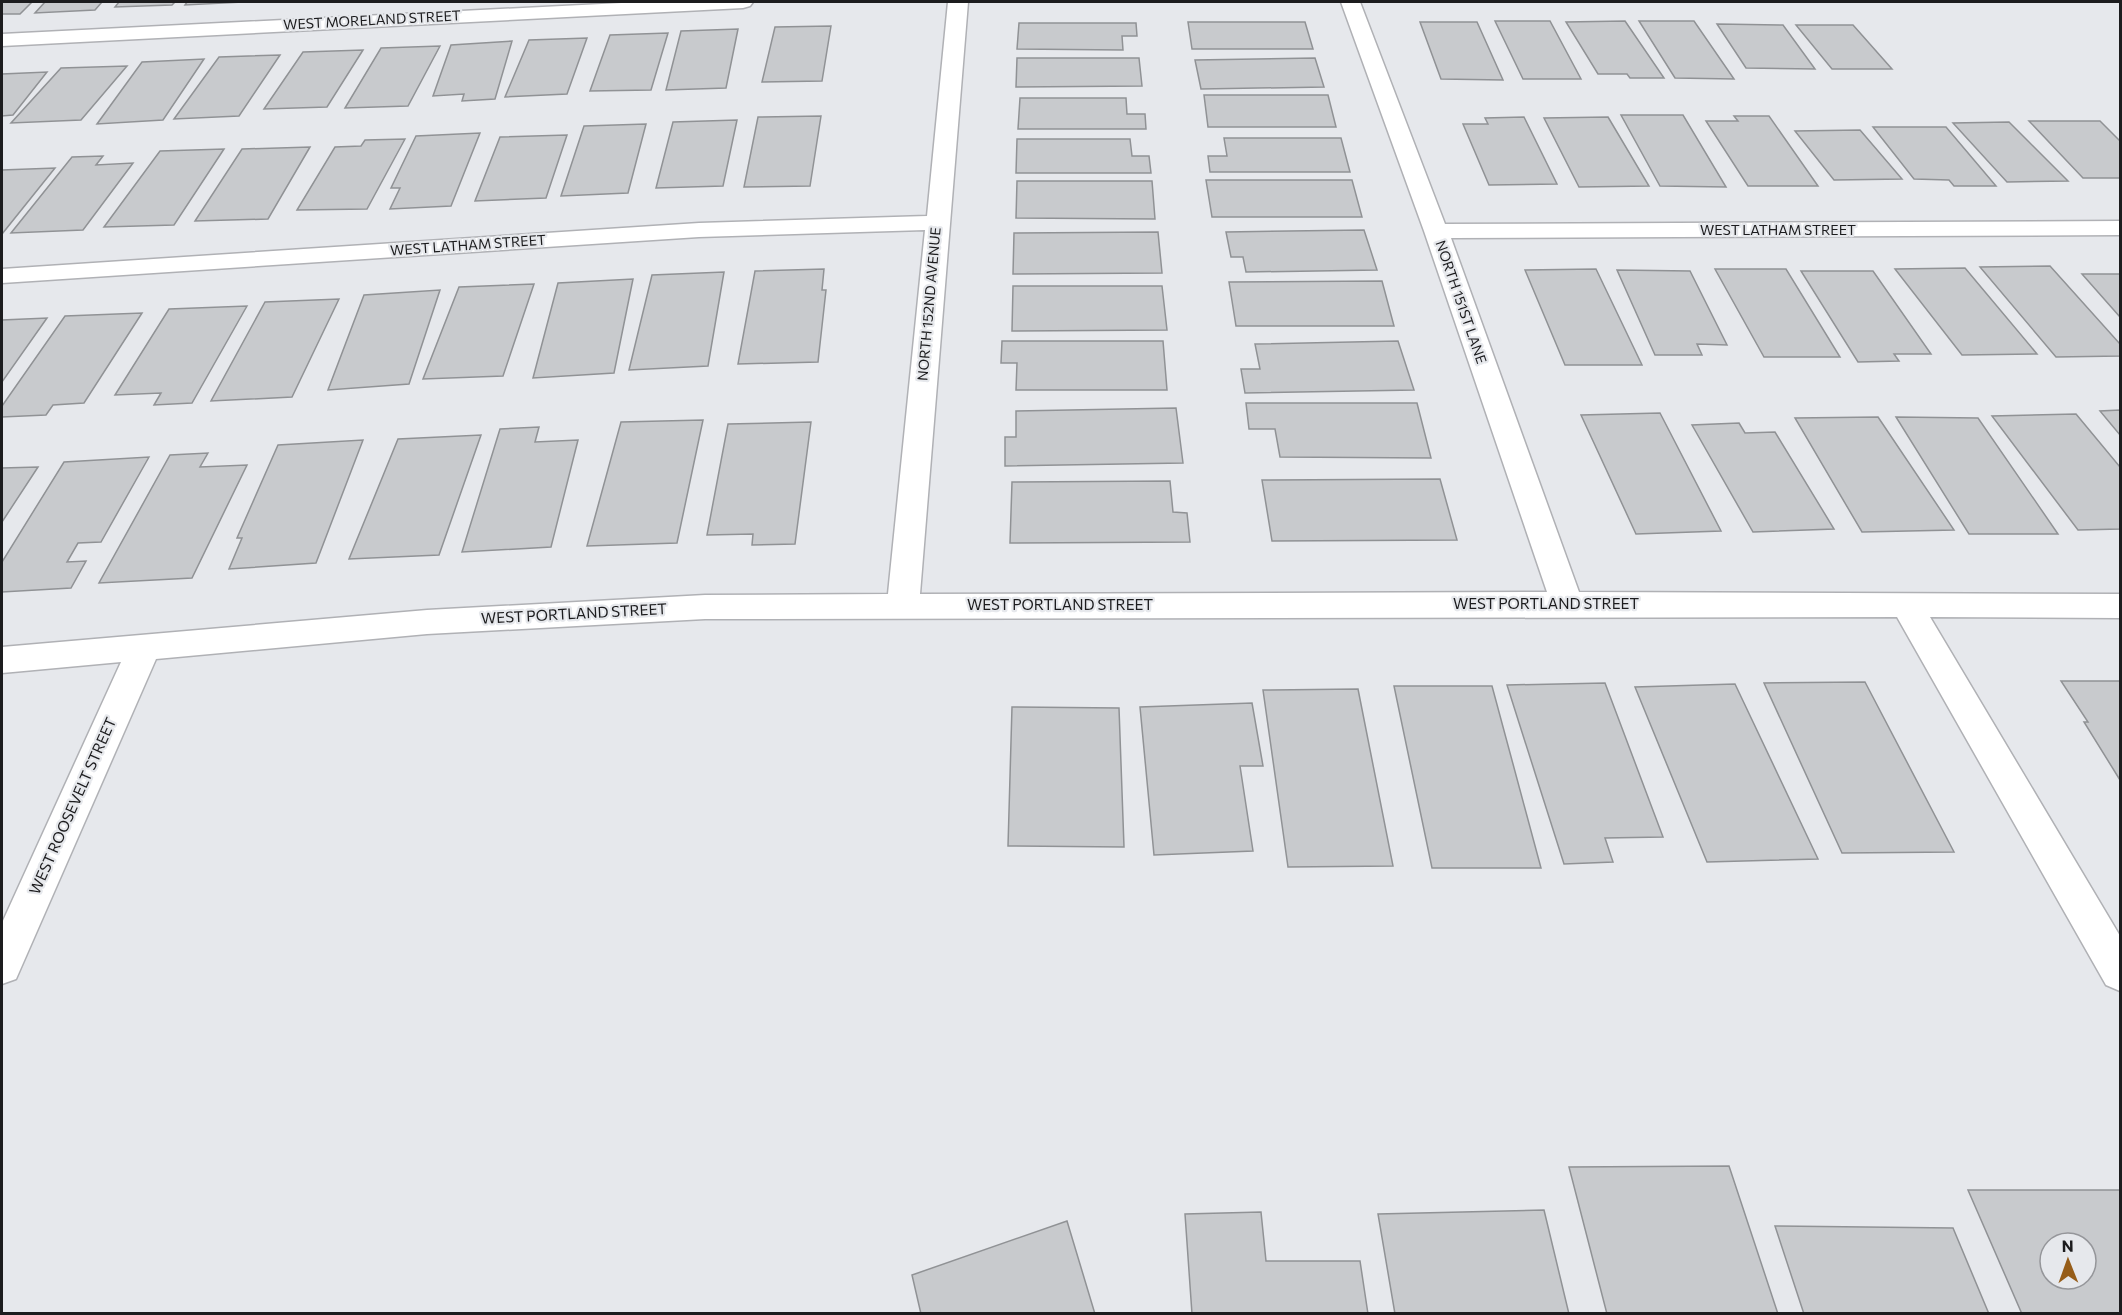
<svg xmlns="http://www.w3.org/2000/svg" width="2122" height="1315" viewBox="0 0 2122 1315" font-family="Commissioner,sans-serif">
  <style>
    .building { fill: #c8cacd; stroke: #909295; stroke-width: 1.5; fill-rule: evenodd }
    .lines { fill: none; stroke-linecap: round; stroke-linejoin: round }
    .minor-casing { stroke: #b0b1b5; stroke-width: 3 }
    .minor { fill: #fff; fill-rule: evenodd }
    .labels { text-anchor: middle; stroke-width: 4.5; stroke-linejoin: round; paint-order: stroke }
    .far-street-label { font-size: 14px; fill: #1c1c1e; stroke: #e6e8ec }
    .street-label { font-size: 15px; fill: #1c1c1e; stroke: #e6e8ec }
  </style>
  <rect width="100%" height="100%" fill="#e6e8ec"/>
  <g class="building">
    <path d="M2 2H32L20 14H2Z"/>
    <path d="M45 2H102L95 10 35 13Z"/>
    <path d="M119 2H175L172 5 115 7Z"/>
    <path d="M187 2H243L185 5Z"/>
    <path d="M1495 21H1550L1581 79H1523Z"/>
    <path d="M1625 21 1664 78H1630L1627 74H1598L1566 22Z"/>
    <path d="M1639 21H1694L1734 79 1675 78Z"/>
    <path d="M1188 22H1305L1313 49H1192Z"/>
    <path d="M1420 22H1477L1503 80 1441 79Z"/>
    <path d="M1019 23H1136L1137 36H1122L1123 50 1017 49Z"/>
    <path d="M1717 24 1783 25 1815 69 1746 68Z"/>
    <path d="M1796 25H1853L1892 69H1832Z"/>
    <path d="M831 26 822 81 762 82 775 27Z"/>
    <path d="M738 29 726 88 666 90 681 31Z"/>
    <path d="M668 33 651 90 590 91 610 35Z"/>
    <path d="M587 38 567 94 505 97 529 40Z"/>
    <path d="M512 41 495 99 462 101 464 94 433 96 451 45Z"/>
    <path d="M440 46 408 106 345 108 381 48Z"/>
    <path d="M363 50 327 107 264 109 303 52Z"/>
    <path d="M280 55 239 116 174 119 219 57Z"/>
    <path d="M1017 58H1139L1142 86 1016 87Z"/>
    <path d="M1315 58 1324 87 1201 89 1195 60Z"/>
    <path d="M204 59 163 120 97 124 142 62Z"/>
    <path d="M127 66 81 120 11 123 61 68Z"/>
    <path d="M47 72 13 115 2 116V74Z"/>
    <path d="M1204 95H1328L1336 127H1208Z"/>
    <path d="M1020 98H1126L1127 114H1145L1146 129H1018Z"/>
    <path d="M1621 115H1683L1726 187 1660 186Z"/>
    <path d="M821 116 810 186 744 187 758 117Z"/>
    <path d="M1734 116H1769L1818 186H1748L1706 121H1738Z"/>
    <path d="M1524 117 1557 184 1489 185 1463 124H1488L1485 118Z"/>
    <path d="M1608 117 1649 186 1579 187 1544 118Z"/>
    <path d="M737 120 723 186 656 188 673 122Z"/>
    <path d="M2029 121H2100L2120 141V178H2083Z"/>
    <path d="M2009 122 2068 181 2007 182 1953 123Z"/>
    <path d="M646 124 628 193 561 196 584 126Z"/>
    <path d="M1873 127H1946L1996 186H1954L1949 180 1914 179Z"/>
    <path d="M1860 130 1902 179 1834 180 1795 131Z"/>
    <path d="M480 133 451 206 390 209 400 188H391L416 136Z"/>
    <path d="M567 135 546 198 475 201 500 137Z"/>
    <path d="M1224 138H1341L1350 172H1210L1208 156H1227Z"/>
    <path d="M405 139 367 209 297 210 335 147 361 146 365 140Z"/>
    <path d="M1017 139H1130L1132 156H1149L1151 173H1016Z"/>
    <path d="M310 147 268 219 195 221 242 149Z"/>
    <path d="M224 149 174 225 104 227 160 151Z"/>
    <path d="M103 156 96 165 133 163 83 230 11 233 72 157Z"/>
    <path d="M55 168 2 234V170Z"/>
    <path d="M1206 180H1352L1362 217H1212Z"/>
    <path d="M1017 181H1152L1155 219 1016 218Z"/>
    <path d="M1364 230 1377 270 1246 272 1243 257H1231L1226 232Z"/>
    <path d="M1158 232 1162 273 1013 274 1014 233Z"/>
    <path d="M2050 266 2120 344V356L2056 357 1980 267Z"/>
    <path d="M1965 268 2037 354 1962 355 1895 269Z"/>
    <path d="M824 269 822 290H826L818 362 738 364 755 271Z"/>
    <path d="M1596 269 1642 365H1565L1525 270Z"/>
    <path d="M1715 269H1786L1840 357H1764Z"/>
    <path d="M1617 270 1690 271 1727 345 1697 344 1702 355H1655Z"/>
    <path d="M1801 271H1873L1931 354H1894L1899 361 1858 362Z"/>
    <path d="M724 272 708 366 629 370 652 275Z"/>
    <path d="M2082 274H2120V317Z"/>
    <path d="M633 279 614 373 533 378 558 283Z"/>
    <path d="M1382 281 1394 326H1236L1229 282Z"/>
    <path d="M534 284 503 376 423 379 459 287Z"/>
    <path d="M1013 286H1162L1167 330 1012 331Z"/>
    <path d="M440 290 409 384 328 390 364 295Z"/>
    <path d="M339 299 292 397 211 401 265 302Z"/>
    <path d="M247 306 192 403 154 405 161 393 115 395 169 309Z"/>
    <path d="M142 313 84 403 53 405 46 415 2 417V406L65 316Z"/>
    <path d="M47 318 2 382V320Z"/>
    <path d="M1002 341H1163L1167 390H1016L1017 363H1001Z"/>
    <path d="M1398 341 1414 390 1245 393 1241 369H1260L1255 344Z"/>
    <path d="M1246 403H1417L1431 458 1280 457 1275 429H1249Z"/>
    <path d="M1176 408 1183 463 1005 466V437H1016V411Z"/>
    <path d="M2120 410V435L2100 411Z"/>
    <path d="M1660 413 1721 531 1636 534 1581 415Z"/>
    <path d="M2076 414 2120 467V529L2078 530 1992 416Z"/>
    <path d="M1878 417 1954 530 1862 532 1795 418Z"/>
    <path d="M1896 417 1978 418 2058 534H1969Z"/>
    <path d="M703 420 677 543 587 546 621 422Z"/>
    <path d="M811 422 795 544 752 545 753 534 707 535 728 424Z"/>
    <path d="M1739 423 1745 433 1775 432 1834 529 1753 532 1692 425Z"/>
    <path d="M539 427 535 442 578 440 551 547 462 552 500 429Z"/>
    <path d="M481 435 439 555 349 559 398 439Z"/>
    <path d="M363 440 316 563 229 569 242 538H237L278 445Z"/>
    <path d="M208 453 200 467 247 465 192 578 99 583 170 455Z"/>
    <path d="M149 457 101 542 78 543 67 562 86 561 71 588 2 592V562L64 462Z"/>
    <path d="M38 467 2 522V468Z"/>
    <path d="M1440 479 1457 540 1272 541 1262 480Z"/>
    <path d="M1170 481 1173 512 1187 513 1190 542 1010 543 1012 482Z"/>
    <path d="M2061 681H2120V780L2084 722H2088Z"/>
    <path d="M1865 682 1954 852 1842 853 1764 683Z"/>
    <path d="M1605 683 1663 837 1605 838 1613 862 1564 864 1507 685Z"/>
    <path d="M1735 684 1818 859 1707 862 1635 687Z"/>
    <path d="M1394 686H1492L1541 868H1432Z"/>
    <path d="M1358 689 1393 866 1288 867 1263 690Z"/>
    <path d="M1252 703 1263 766H1240L1253 851 1154 855 1140 707Z"/>
    <path d="M1012 707 1119 708 1124 847 1008 846Z"/>
    <path d="M1729 1166 1778 1314H1607L1569 1167Z"/>
    <path d="M1968 1190H2120V1314H2022ZM2050 1243H2086V1279H2050Z"/>
    <path d="M1544 1210 1569 1314H1395L1378 1214Z"/>
    <path d="M1261 1212 1266 1261H1360L1368 1314H1192L1185 1214Z"/>
    <path d="M1067 1221 1095 1314H921L912 1275Z"/>
    <path d="M1775 1226 1953 1228 1989 1314H1804Z"/>
  </g>
  <g class="lines">
    <defs>
      <g id="minor">
        <path d="M641 2H753L750 6 743 8 2 46V34Z"/>
        <path d="M948 2H968L920 594 1547 592 1424 231 1341 2H1360L1445 224 2120 221V235L1451 238 1579 592 2120 594V618L1930 617 2120 936V991L2106 985 1897 617 705 619 427 634 156 659 16 979 2 984V923L121 662 2 673V647L427 610 705 595 888 594 925 230 699 237 2 283V269L699 223 927 216Z"/>
      </g>
    </defs>
    <use href="#minor" class="minor-casing"/>
    <use href="#minor" class="minor"/>
  </g>
  <g class="labels">
    <g class="far-street-label">
      <text transform="translate(372 20) rotate(-3)" y="5">WEST MORELAND STREET</text>
      <text x="1778" y="235">WEST LATHAM STREET</text>
      <text transform="translate(468 245) rotate(-4)" y="5">WEST LATHAM STREET</text>
      <text transform="translate(1461 302) rotate(71)" y="5">NORTH 151ST LANE</text>
      <text transform="translate(929 304) rotate(-85)" y="5">NORTH 152ND AVENUE</text>
    </g>
    <g class="street-label">
      <text x="1546" y="609">WEST PORTLAND STREET</text>
      <text x="1060" y="610">WEST PORTLAND STREET</text>
      <text transform="translate(574 614) rotate(-3)" y="5">WEST PORTLAND STREET</text>
      <text transform="translate(73 806) rotate(-66)" y="5">WEST ROOSEVELT STREET</text>
    </g>
  </g>
  <rect width="2122" height="1315" fill="none" stroke="#1c1c1e" stroke-width="6"/>
  <g transform="translate(2068 1261) rotate(359)"><circle r="28" fill="#e6e8ec" stroke="#95969a" stroke-width="1.5"/>
  <path d="M0-4.5L10 22L0 15L-10 22Z" fill="#965d19"/>
  <text y="-9" font-size="16" font-weight="bold" text-anchor="middle" fill="#1c1c1e">N</text>
  </g>
</svg>
